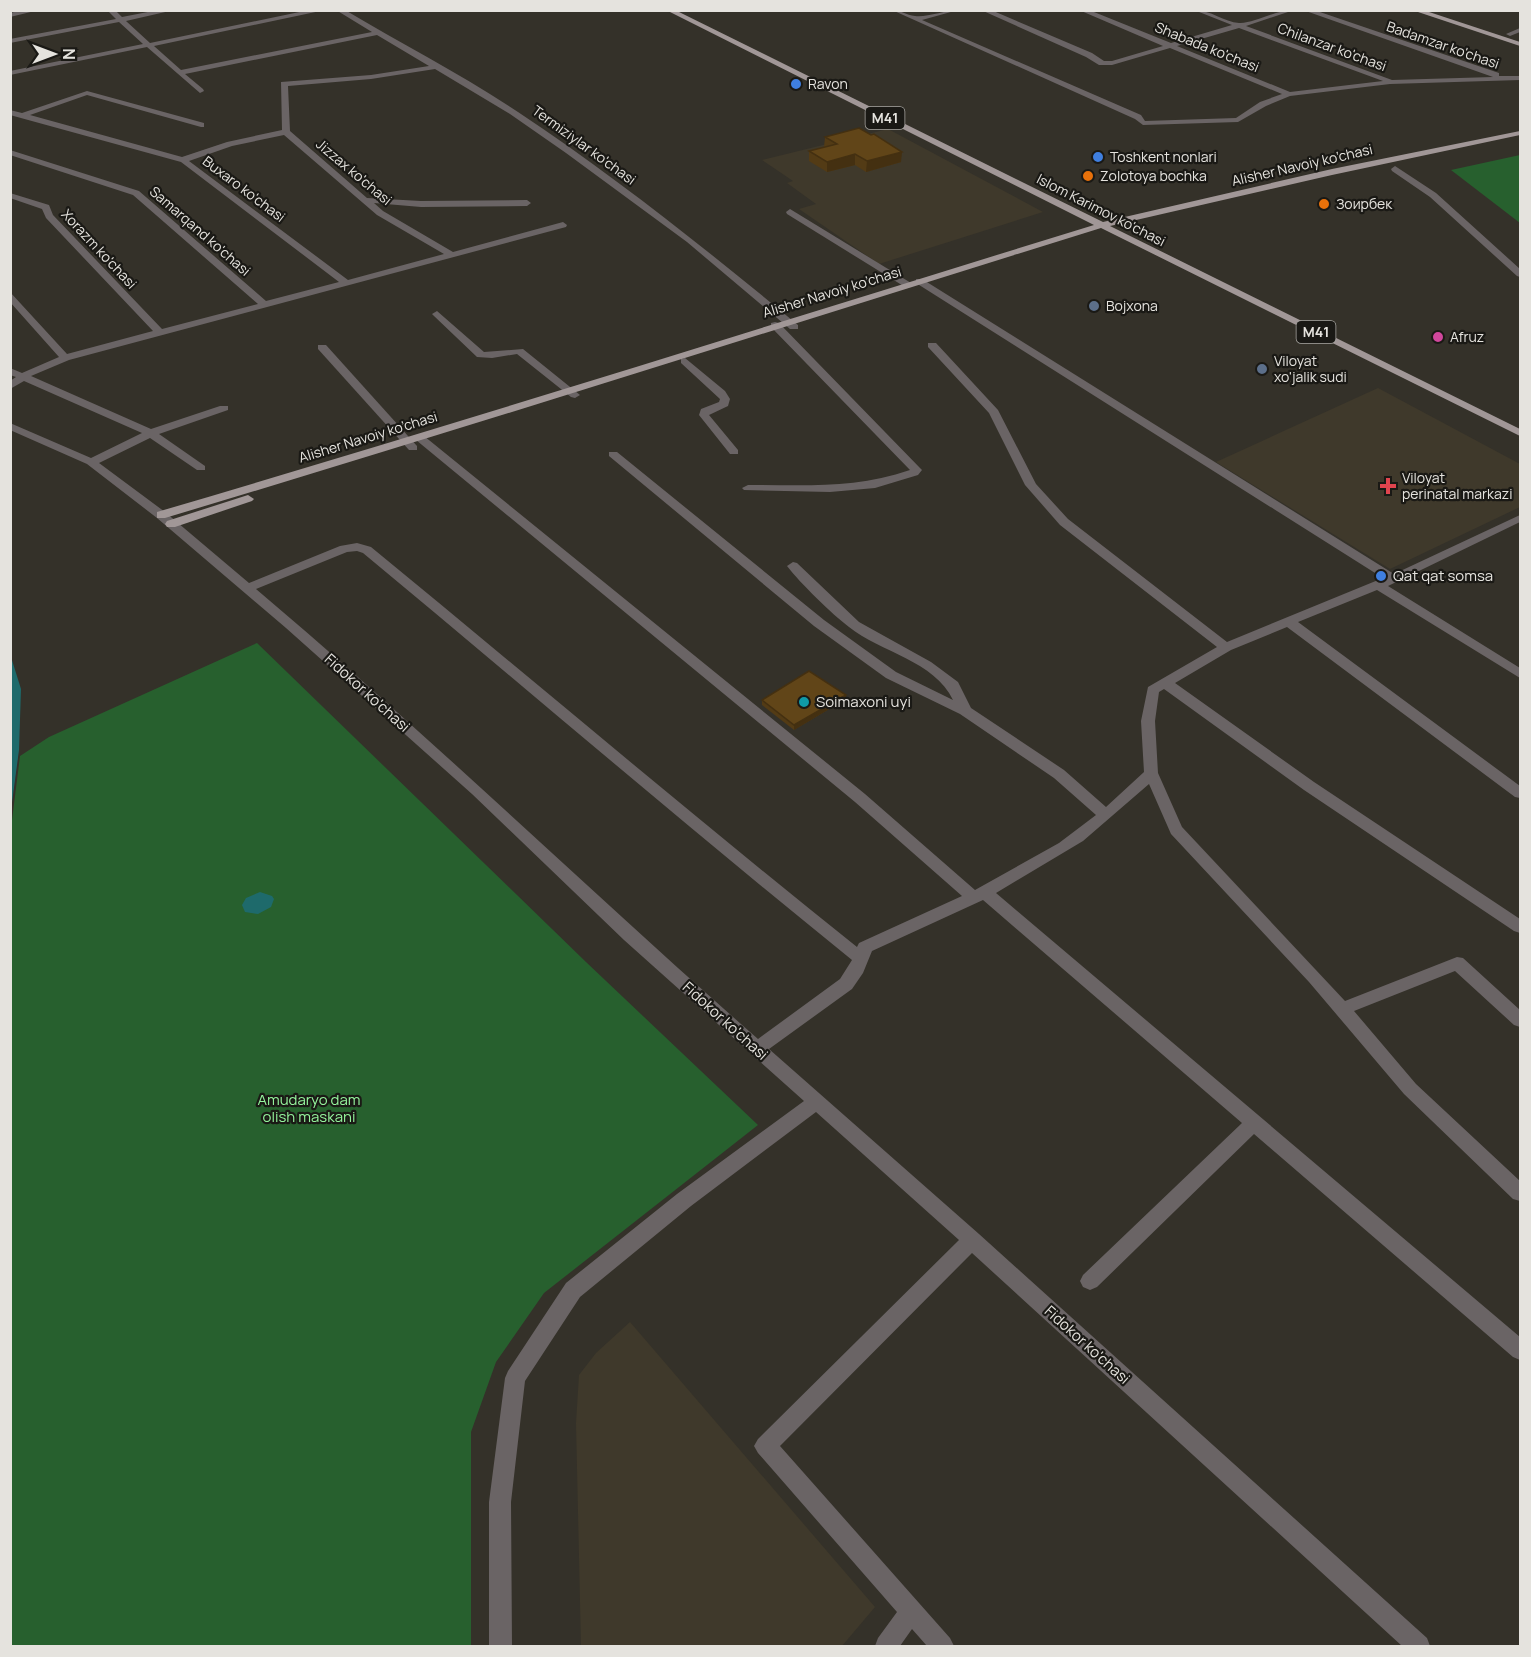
<svg xmlns="http://www.w3.org/2000/svg" width="1531" height="1657" viewBox="0 0 1531 1657" font-family="Manrope,sans-serif">
  <style>
    .built { fill: #3f392b }
    .green { fill: #27602e }
    .water { fill: #1e6a6b }
    .lines { fill: none; stroke-linecap: round; stroke-linejoin: round }
    .minor { fill: #6a6465; fill-rule: evenodd }
    .major { fill: #a19797; fill-rule: evenodd }
    .wall { fill: #533b15 }
    .shaded-wall { fill: #443011 }
    .building { fill: #614518; stroke: #443011; stroke-width: 1.5 }
    .shop-dot { fill: #3f7fe0; stroke: #1a1915; stroke-width: 2 }
    .food-dot { fill: #e8710a; stroke: #1a1915; stroke-width: 2 }
    .service-dot { fill: #5c6f8a; stroke: #1a1915; stroke-width: 2 }
    .hotel-dot { fill: #d1479c; stroke: #1a1915; stroke-width: 2 }
    .health-dot { fill: #e0444e; stroke: #1a1915; stroke-width: 2 }
    .culture-dot { fill: #0f9aa8; stroke: #1a1915; stroke-width: 2 }
    .labels { text-anchor: middle; stroke-width: 4.5; stroke-linejoin: round; paint-order: stroke }
    .far-street-label { font-size: 14px; fill: #e5e3de; stroke: #1a1915 }
    .far-poi-label { font-size: 14px; fill: #e5e3de; stroke: #1a1915; text-anchor: start }
    .shield { fill: #1a1915; stroke: #a8a6a2; stroke-width: 1.5 }
    .shield-label { font-size: 14px; font-weight: bold; fill: #e5e3de }
    .poi-label { font-size: 15px; fill: #e5e3de; stroke: #1a1915; text-anchor: start }
    .street-label { font-size: 15px; fill: #e5e3de; stroke: #1a1915 }
    .park-label { font-size: 15px; fill: #95f49d; stroke: #1a1915 }
  </style>
  <rect width="100%" height="100%" fill="#343129"/>
  <g class="built">
    <path d="M888 129 1043 212 879 264 799 209 816 204 787 183 793 181 762 160Z"/>
    <path d="M1378 388 1520 464V507L1390 569 1216 462Z"/>
    <path d="M630 1322 875 1607 842 1646H581L576 1423 579 1375 596 1353Z"/>
  </g>
  <g class="green">
    <path d="M1520 155V223L1451 170Z"/>
    <path d="M257 643 586 962 758 1125 544 1293 496 1362 471 1432V1646H11L10 836 20 756 49 737Z"/>
  </g>
  <g class="water">
    <path d="M11 657 21 689 19 750 11 810Z"/>
    <path d="M260 892 272 896 274 899 271 907 258 914 245 912 242 905 246 898Z"/>
  </g>
  <g class="lines">
    <g class="minor">
      <path d="M23 10H39L10 17V13Z"/>
      <path d="M107 10H115L122 17 158 10H174L126 21 150 43 309 10H325L154 46 181 70 372 32 336 10H345C402 44 463 75 518 112 616 177 707 250 798 325V329H790L687 242 566 153 510 114 435 69 371 79 288 86 290 131 367 198 421 201 527 200 531 203 527 206 421 207 374 203 383 211 453 252 563 222 567 225 566 227 69 360 31 376 151 429 220 406H228V410L159 434 205 466V470H197L150 438 99 463 165 512 249 583 340 546 357 543 371 547C533 680 693 816 857 947L859 943 962 896 855 802 416 440V436H424L865 794 975 890 1059 843 1096 815 1054 778 960 714 886 678 814 626 609 456V452H617L824 620 896 672 953 700C935 661 880 652 849 627 832 614 800 583 787 566L793 562 797 563 859 622 931 662 958 682 971 708 1064 770 1106 807 1144 772 1141 721 1148 687 1217 647 1060 525 1025 485 989 413 928 347V343H936L998 410 1036 484 1068 519 1227 642 1383 578 916 283V279H922L1394 574 1520 515V522L1388 586 1520 668V678L1377 590 1298 622 1520 786V798L1515 797 1287 627 1231 650 1175 683 1314 782 1520 919V933L1514 931 1304 790 1164 689 1159 692 1155 721 1158 773 1182 827 1345 1001 1457 957 1463 958 1520 1010V1027L1514 1025 1455 971 1354 1011 1416 1084 1520 1181V1201L1513 1199 1404 1094 1309 982 1171 834 1149 784 1083 841 996 893 1520 1337V1360L1513 1357 1254 1134 1097 1287 1090 1290 1083 1287 1080 1281 1083 1275 1242 1123 983 900 872 951 863 973 852 989 769 1049 979 1234 1427 1638 1430 1646H1402L972 1253 780 1446 950 1638 954 1646H927L912 1629 900 1646H875L878 1638 897 1612 758 1453 754 1446 758 1439 959 1240 816 1112 691 1206 580 1297 525 1381 511 1502 512 1646H489V1502L505 1378 508 1371 566 1283 677 1194 804 1101 624 940 472 794 286 628 157 518 87 464 10 430V423L91 458 142 433 24 381 10 389V381L16 377 10 375V368L22 373 59 357 10 302V292L67 354 153 331 46 218 42 209 10 198V193L49 205 53 215 162 329 258 304 133 195 10 155V150L139 191 266 301 339 282 181 162 10 115V110L22 113 87 91 204 123V127H201L87 95 30 115 182 157 227 142 282 130 281 82 371 75 429 66 377 35 185 74 203 89 204 91 200 93 147 47 10 75V71L143 44 119 22 10 43V39L116 19ZM284 135 377 215 444 254 348 280 189 161 232 146ZM357 551 363 553C526 688 687 827 852 960L840 979 758 1039C589 891 428 734 256 589L347 552Z"/>
      <path d="M892 10C901 10 906 15 915 16 925 18 946 10 958 10L922 20 1141 115 1145 121 1236 118 1260 102 1282 94 1170 48 1112 65H1099L1086 57 981 10H991L1092 53 1104 61H1112L1163 46 1079 10H1089L1171 43 1232 25 1194 10C1211 10 1224 22 1239 23 1253 24 1275 10 1294 10L1246 26 1392 80 1493 77 1303 10H1314L1499 73V76H1520V80L1390 84 1290 96 1266 106 1238 122 1143 125 1135 119ZM1239 28 1383 81 1290 92 1177 46Z"/>
      <path d="M1520 28V32L1510 36 1506 34Z"/>
      <path d="M1395 166 1436 193 1520 269V277L1517 276 1430 197 1392 171 1391 169Z"/>
      <path d="M790 209 911 283 913 285 905 287 787 214 786 212Z"/>
      <path d="M437 311 484 352 523 349 580 395 575 398 571 397 517 354 492 358 477 357 434 316 432 314Z"/>
      <path d="M775 322 779 323 920 468 922 470 918 475 875 488 830 492 744 490 742 488 748 485C805 485 855 489 910 470L771 327V323Z"/>
      <path d="M318 345H326L417 446V450H409L318 349Z"/>
      <path d="M685 358 725 391 730 399 728 406 709 415 738 450V454H730L699 415 701 409 719 402 720 399 681 363V359Z"/>
    </g>
    <g class="major">
      <path d="M666 10H675L1103 222 1332 169 1520 131V135L1332 175 1110 226 1520 429V436L1101 228C789 325 478 424 165 518H157V512C470 420 782 321 1094 225Z"/>
      <path d="M1412 10H1423L1520 42V46Z"/>
      <path d="M248 495 254 499 252 501 175 527H167L165 524 167 521Z"/>
    </g>
  </g>
  <g class="wall">
    <path d="M825 137 901 162 866 172 855 165 827 172 809 161V151L824 147Z"/>
    <path d="M846 699 794 730 762 705V700Z"/>
  </g>
  <g class="shaded-wall">
    <path d="M902 152 901 162 866 172 867 161Z"/>
    <path d="M855 154V165L827 172V162Z"/>
    <path d="M846 695V699L794 730V725Z"/>
  </g>
  <g class="building">
    <path d="M859 128 871 135 874 134 902 152 867 161 855 154 827 162 809 151 837 144 825 137Z"/>
    <path d="M809 671 846 695 794 725 762 700Z"/>
  </g>
  <g class="shop-dot">
    <circle cx="796" cy="84" r="6"/>
    <circle cx="1098" cy="157" r="6"/>
    <circle cx="1381" cy="576" r="6"/>
  </g>
  <g class="food-dot">
    <circle cx="1088" cy="176" r="6"/>
    <circle cx="1324" cy="204" r="6"/>
  </g>
  <g class="service-dot">
    <circle cx="1094" cy="306" r="6"/>
    <circle cx="1262" cy="369" r="6"/>
  </g>
  <circle class="hotel-dot" cx="1438" cy="337" r="6"/>
  <path class="health-dot" d="M1385 477h6v6h6v6h-6v6h-6v-6h-6v-6h6z"/>
  <circle class="culture-dot" cx="804" cy="702" r="6"/>
  <g class="labels">
    <g class="far-street-label">
      <text transform="translate(1443 45) rotate(19)" y="5">Badamzar ko'chasi</text>
      <text transform="translate(1207 47) rotate(22)" y="5">Shabada ko'chasi</text>
      <text transform="translate(1332 47) rotate(20)" y="5">Chilanzar ko'chasi</text>
      <text transform="translate(584 145) rotate(36)" y="5">Termiziylar ko'chasi</text>
      <text transform="translate(1302 165) rotate(-13)" y="5">Alisher Navoiy ko’chasi</text>
      <text transform="translate(354 172) rotate(40)" y="5">Jizzax ko'chasi</text>
      <text transform="translate(244 189) rotate(37)" y="5">Buxaro ko'chasi</text>
      <text transform="translate(1101 210) rotate(27)" y="5">Islom Karimov ko'chasi</text>
      <text transform="translate(200 231) rotate(41)" y="5">Samarqand ko'chasi</text>
      <text transform="translate(99 249) rotate(47)" y="5">Xorazm ko'chasi</text>
      <text transform="translate(832 292) rotate(-17)" y="5">Alisher Navoiy ko’chasi</text>
      <text transform="translate(368 437) rotate(-17)" y="5">Alisher Navoiy ko’chasi</text>
    </g>
    <g class="far-poi-label">
      <text x="808" y="89">Ravon</text>
      <text x="1110" y="162">Toshkent nonlari</text>
      <text x="1100" y="181">Zolotoya bochka</text>
      <text x="1336" y="209">Зоирбек</text>
      <text x="1106" y="311">Bojxona</text>
      <text x="1450" y="342">Afruz</text>
      <text x="1274" y="366">Viloyat<tspan x="1274" dy="16">xo'jalik sudi</tspan></text>
      <text x="1402" y="483">Viloyat<tspan x="1402" dy="16">perinatal markazi</tspan></text>
    </g>
    <g class="shield">
      <rect x="865.5" y="107" width="39" height="22" rx="4.5"/>
      <rect x="1296.5" y="321" width="39" height="22" rx="4.5"/>
    </g>
    <g class="shield-label">
      <text x="885" y="123">M41</text>
      <text x="1316" y="337">M41</text>
    </g>
    <g class="poi-label">
      <text x="1393" y="581">Qat qat somsa</text>
      <text x="816" y="707">Soimaxoni uyi</text>
    </g>
    <g class="street-label">
      <text transform="translate(367 693) rotate(42)" y="5">Fidokor ko'chasi</text>
      <text transform="translate(725 1021) rotate(42)" y="5">Fidokor ko'chasi</text>
      <text transform="translate(1087 1345) rotate(42)" y="5">Fidokor ko'chasi</text>
    </g>
    <g class="park-label">
      <text x="309" y="1105">Amudaryo dam<tspan x="309" dy="17">olish maskani</tspan></text>
    </g>
  </g>
  <rect width="1531" height="1657" fill="none" stroke="#e5e3de" stroke-width="24"/>
  <g transform="translate(54 54) rotate(90)" stroke="#1a1915" stroke-width="4.5" paint-order="stroke">
  <path d="M0-4.5L10 22L0 15L-10 22Z" fill="#e5e3de"/>
  <text y="-9" font-size="16" font-weight="bold" text-anchor="middle" fill="#e5e3de">N</text>
  </g>
</svg>
